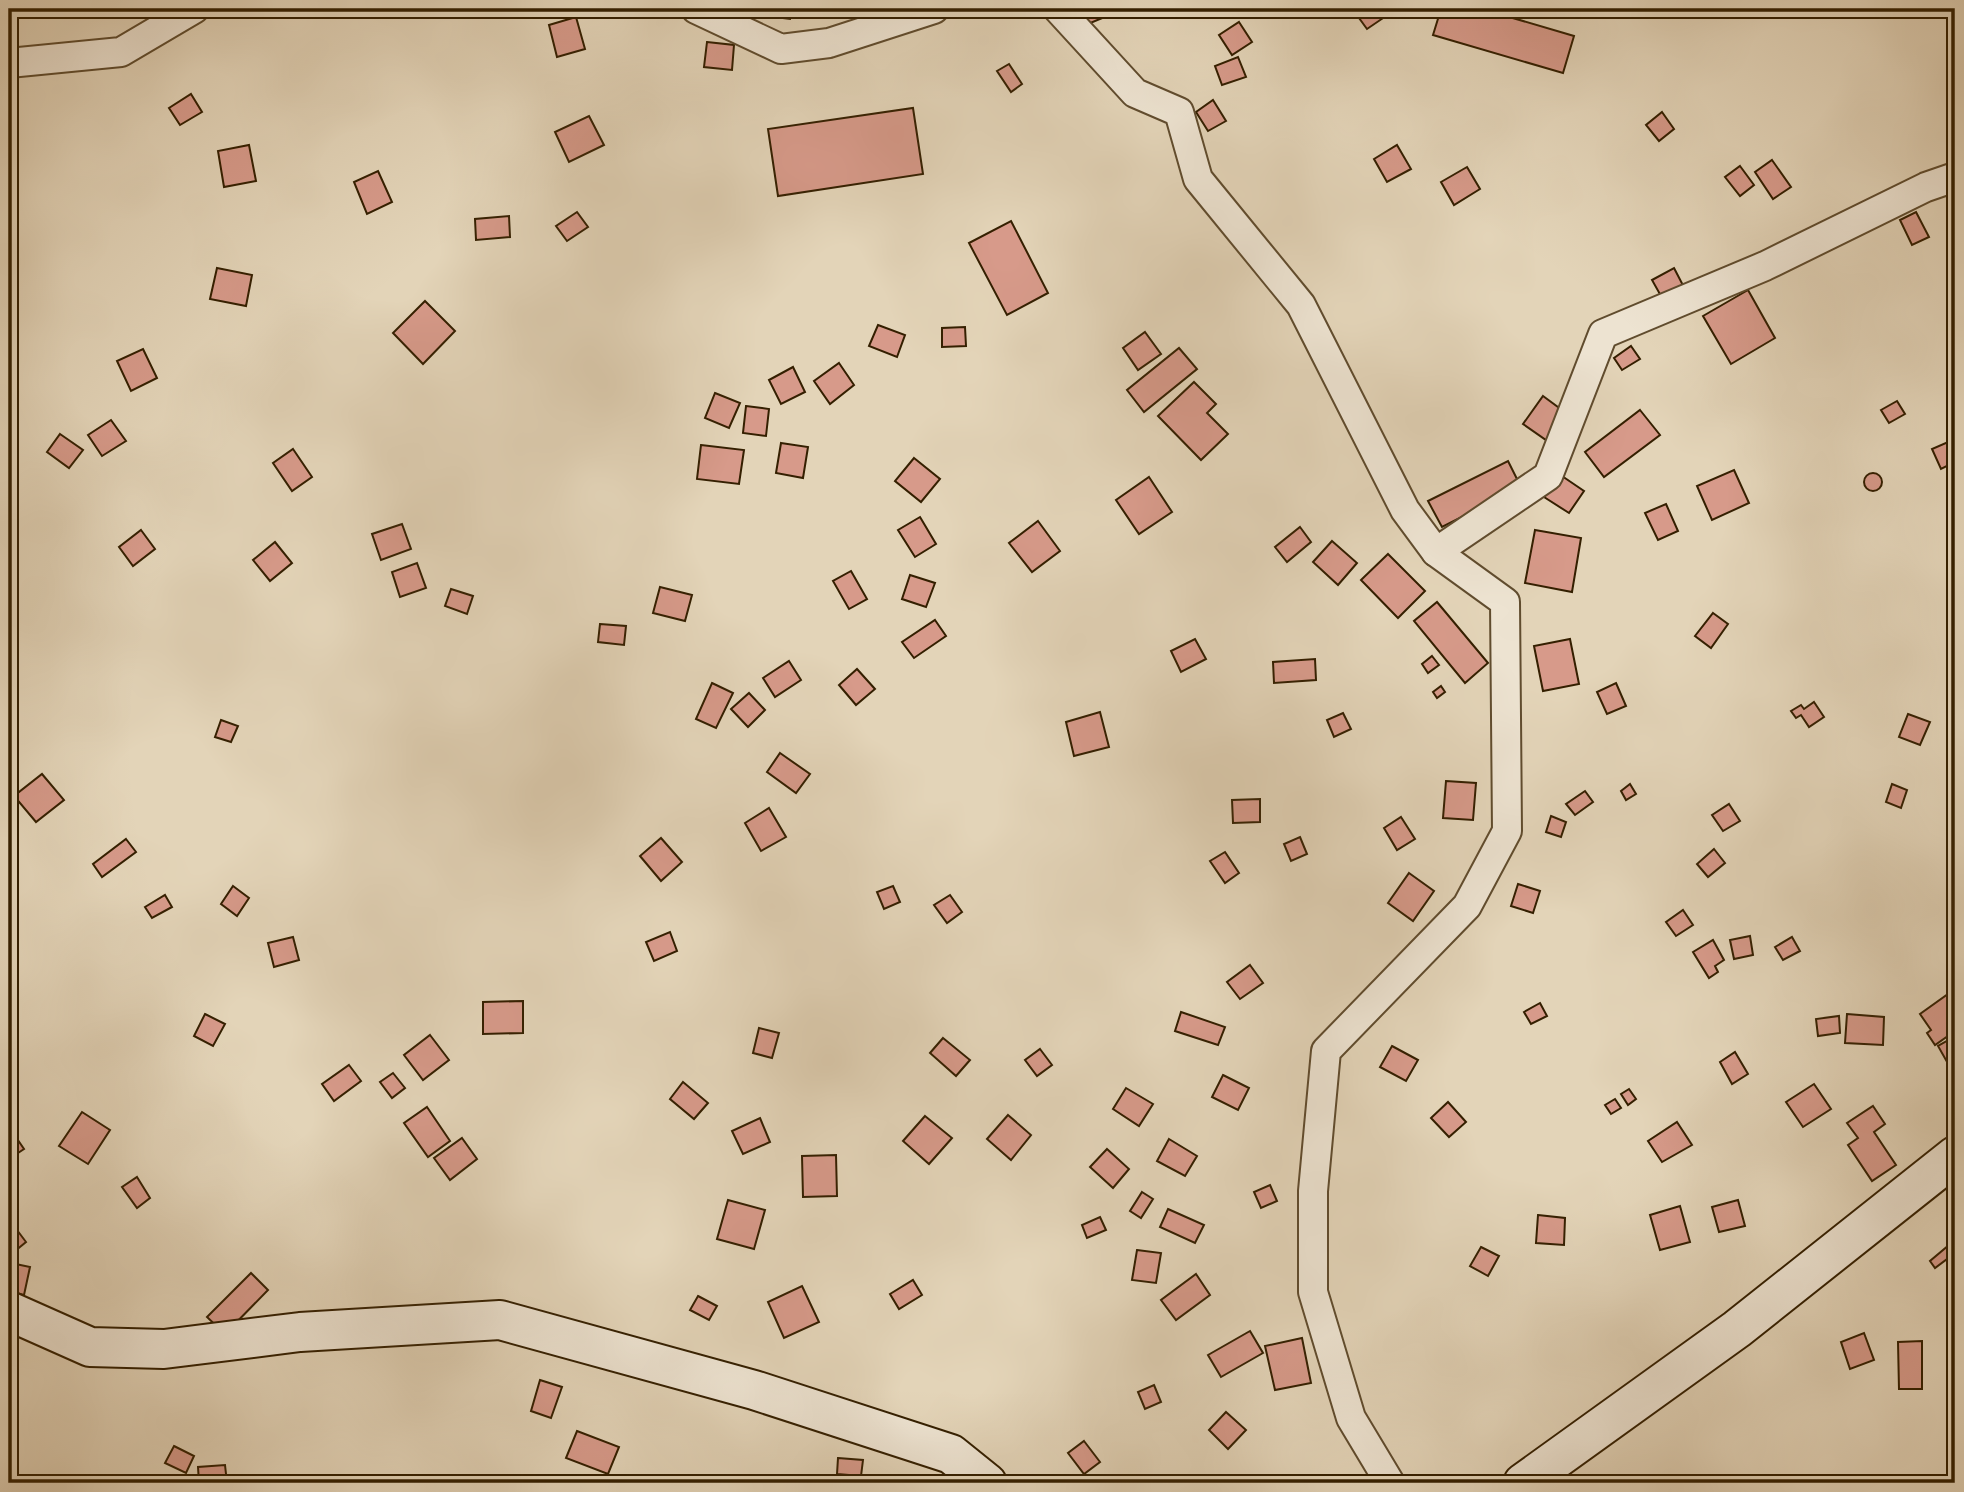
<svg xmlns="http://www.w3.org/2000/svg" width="1964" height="1492" viewBox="0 0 1964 1492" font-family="Alegreya,serif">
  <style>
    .building { fill: #d79a8a; stroke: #341f00; stroke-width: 2 }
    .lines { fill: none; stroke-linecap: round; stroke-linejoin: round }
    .street-casing { stroke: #604c2e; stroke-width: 32 }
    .secondary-casing { stroke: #341f00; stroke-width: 42 }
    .street { stroke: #ede3d1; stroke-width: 28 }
    .secondary { stroke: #ede3d1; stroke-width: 38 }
  </style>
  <rect width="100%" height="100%" fill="#e3d4b8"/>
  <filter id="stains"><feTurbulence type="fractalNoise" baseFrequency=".00286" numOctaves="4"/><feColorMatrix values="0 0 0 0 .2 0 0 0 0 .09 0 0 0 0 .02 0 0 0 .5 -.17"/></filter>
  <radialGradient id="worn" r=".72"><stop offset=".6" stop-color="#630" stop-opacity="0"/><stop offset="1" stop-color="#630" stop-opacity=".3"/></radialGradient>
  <g class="building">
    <path d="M758 9H791L790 19 757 15Z"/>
    <path d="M1082 9H1124L1088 24Z"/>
    <path d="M1358 9H1386L1389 14 1367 29 1354 11Z"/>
    <path d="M1441 9H1482L1574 36 1563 73 1433 35Z"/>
    <path d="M576 17 585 49 557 57 549 25Z"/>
    <path d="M1239 22 1252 42 1232 55 1219 35Z"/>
    <path d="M707 42 734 45 732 70 704 67Z"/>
    <path d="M1238 57 1246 77 1222 85 1215 66Z"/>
    <path d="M1009 64 1022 84 1011 92 997 71Z"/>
    <path d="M191 94 202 112 180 125 169 108Z"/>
    <path d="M1213 100 1226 121 1208 131 1196 112Z"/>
    <path d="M913 108 923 174 778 196 768 129Z"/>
    <path d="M1662 112 1674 129 1659 141 1646 125Z"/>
    <path d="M589 116 604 145 569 162 555 132Z"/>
    <path d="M249 145 256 181 224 187 218 151Z"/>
    <path d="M1397 145 1411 169 1387 182 1374 159Z"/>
    <path d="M1772 160 1791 187 1773 199 1755 172Z"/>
    <path d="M1740 166 1754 185 1740 196 1725 177Z"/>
    <path d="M1467 167 1480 189 1454 205 1441 182Z"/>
    <path d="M378 171 392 202 367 214 354 182Z"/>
    <path d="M577 212 588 227 567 241 556 226Z"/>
    <path d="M1916 212 1929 237 1912 245 1900 220Z"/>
    <path d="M509 216 510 237 476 240 475 219Z"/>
    <path d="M1011 221 1048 293 1007 315 969 243Z"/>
    <path d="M217 268 252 275 246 306 210 299Z"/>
    <path d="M1674 268 1687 293 1666 305 1652 280Z"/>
    <path d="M1748 290 1775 338 1731 364 1703 316Z"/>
    <path d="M425 301 455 331 423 364 393 333Z"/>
    <path d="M878 325 905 335 897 357 869 346Z"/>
    <path d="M965 327 966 346 942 347V328Z"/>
    <path d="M1145 332 1161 354 1138 370 1123 348Z"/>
    <path d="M1631 346 1640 359 1622 370 1614 358Z"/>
    <path d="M1179 348 1197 369 1144 412 1127 390Z"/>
    <path d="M143 349 157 378 131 391 117 361Z"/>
    <path d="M839 363 854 385 830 404 814 381Z"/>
    <path d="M793 367 805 392 781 404 769 380Z"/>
    <path d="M1194 382 1216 404 1207 413 1228 434 1201 460 1158 416Z"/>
    <path d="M715 393 740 403 729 428 705 418Z"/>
    <path d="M1543 396 1566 413 1546 440 1523 424Z"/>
    <path d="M1897 401 1905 414 1889 423 1881 410Z"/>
    <path d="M746 406 769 409 766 436 743 433Z"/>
    <path d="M1640 410 1660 435 1604 477 1585 452Z"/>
    <path d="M111 420 126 441 102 456 88 435Z"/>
    <path d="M60 434 83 450 69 468 47 452Z"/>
    <path d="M1955 439V462L1941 469 1932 449Z"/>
    <path d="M781 443 808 447 803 478 776 473Z"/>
    <path d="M701 445 744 450 739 484 697 479Z"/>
    <path d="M293 449 312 477 292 491 273 463Z"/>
    <path d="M914 458 940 479 921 502 895 481Z"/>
    <path d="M1508 461 1521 487 1442 527 1428 501Z"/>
    <path d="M1734 470 1749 503 1712 520 1697 486Z"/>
    <circle cx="1873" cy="482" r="9"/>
    <path d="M1559 474 1584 491 1569 513 1544 497Z"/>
    <path d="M1149 477 1172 512 1139 534 1116 500Z"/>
    <path d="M1666 504 1678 531 1658 540 1645 513Z"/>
    <path d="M920 517 936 544 915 557 898 530Z"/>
    <path d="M1038 521 1060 551 1032 572 1009 543Z"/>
    <path d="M402 524 411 549 381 560 372 534Z"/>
    <path d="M1300 527 1311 542 1287 562 1275 547Z"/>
    <path d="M141 530 155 549 133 566 119 547Z"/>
    <path d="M1535 530 1581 538 1572 592 1525 583Z"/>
    <path d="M1332 541 1357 563 1338 585 1313 562Z"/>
    <path d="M275 542 292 563 270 581 253 560Z"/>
    <path d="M1388 554 1425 591 1398 618 1361 580Z"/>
    <path d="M417 563 426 588 400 597 392 572Z"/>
    <path d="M851 571 867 599 849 609 833 581Z"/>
    <path d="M910 575 935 583 926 607 902 599Z"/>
    <path d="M660 587 692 595 685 621 653 613Z"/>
    <path d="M451 589 473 596 467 614 445 606Z"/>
    <path d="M1437 602 1488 663 1465 683 1414 621Z"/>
    <path d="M1713 613 1728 624 1711 648 1695 636Z"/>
    <path d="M935 620 946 636 914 658 902 642Z"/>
    <path d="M600 624 626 626 624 645 598 642Z"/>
    <path d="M1195 639 1206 659 1181 672 1171 651Z"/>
    <path d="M1570 639 1579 684 1543 691 1534 646Z"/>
    <path d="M1432 656 1439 665 1428 673 1422 664Z"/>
    <path d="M1315 659 1316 680 1274 683 1273 662Z"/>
    <path d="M789 661 801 680 775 697 763 678Z"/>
    <path d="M857 669 875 689 856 705 839 685Z"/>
    <path d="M712 683 733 693 716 728 696 719Z"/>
    <path d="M1616 683 1626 706 1607 714 1597 692Z"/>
    <path d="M1441 686 1445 692 1437 698 1433 692Z"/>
    <path d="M749 693 765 710 748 727 731 709Z"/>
    <path d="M1814 702 1824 717 1809 727 1801 715 1796 718 1791 711 1801 705 1804 709Z"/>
    <path d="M1100 712 1109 747 1074 756 1066 722Z"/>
    <path d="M1343 713 1351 729 1334 737 1327 720Z"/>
    <path d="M1908 714 1930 722 1920 745 1899 737Z"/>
    <path d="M221 720 238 726 231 742 215 737Z"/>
    <path d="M780 753 810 774 796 793 767 772Z"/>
    <path d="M42 774 64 800 36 822 14 796Z"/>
    <path d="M1446 781 1476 783 1473 820 1443 818Z"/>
    <path d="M1630 784 1636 794 1626 800 1621 791Z"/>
    <path d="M1892 784 1907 790 1901 808 1886 802Z"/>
    <path d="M1585 791 1593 802 1575 815 1566 804Z"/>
    <path d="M1260 799V822L1233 823 1232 800Z"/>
    <path d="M1729 804 1740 821 1723 831 1712 815Z"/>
    <path d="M769 808 786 837 761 851 745 823Z"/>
    <path d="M1551 816 1566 822 1561 837 1546 832Z"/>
    <path d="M1401 817 1415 839 1397 850 1384 828Z"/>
    <path d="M1300 837 1307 854 1291 861 1284 844Z"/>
    <path d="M661 838 682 862 661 881 640 856Z"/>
    <path d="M126 839 136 852 102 877 93 864Z"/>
    <path d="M1714 849 1725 863 1708 877 1697 864Z"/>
    <path d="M1225 852 1239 873 1225 883 1210 861Z"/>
    <path d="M1409 873 1434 891 1413 921 1388 903Z"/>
    <path d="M1518 884 1540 891 1533 913 1511 906Z"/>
    <path d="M233 886 249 898 237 916 221 904Z"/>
    <path d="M893 886 900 902 884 909 877 892Z"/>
    <path d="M165 895 172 907 152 918 145 907Z"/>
    <path d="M950 895 962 912 947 923 934 905Z"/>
    <path d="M1683 910 1693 925 1676 936 1666 922Z"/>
    <path d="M670 932 677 951 654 961 646 942Z"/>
    <path d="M1750 936 1753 955 1734 959 1730 940Z"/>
    <path d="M293 937 299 960 274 967 268 943Z"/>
    <path d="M1792 937 1800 951 1783 960 1775 947Z"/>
    <path d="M1713 940 1724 960 1715 966 1718 972 1709 978 1693 952Z"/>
    <path d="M1250 965 1263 983 1240 999 1227 982Z"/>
    <path d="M1955 989V1031L1935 1045 1927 1033 1931 1030 1920 1014Z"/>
    <path d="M523 1001V1033L483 1034V1002Z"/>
    <path d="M1540 1003 1547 1016 1531 1024 1524 1012Z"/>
    <path d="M1181 1012 1225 1027 1218 1045 1175 1031Z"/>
    <path d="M205 1014 225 1024 213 1046 194 1036Z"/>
    <path d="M1847 1014 1884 1017 1883 1045 1845 1043Z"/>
    <path d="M1839 1016 1840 1033 1818 1036 1816 1019Z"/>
    <path d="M759 1028 779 1033 772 1058 753 1053Z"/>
    <path d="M430 1035 449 1060 423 1080 404 1055Z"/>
    <path d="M1954 1037 1955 1038V1076L1938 1046Z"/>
    <path d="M943 1038 970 1060 956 1076 930 1053Z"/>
    <path d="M1392 1046 1418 1060 1406 1081 1380 1067Z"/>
    <path d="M1040 1049 1052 1065 1037 1076 1025 1060Z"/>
    <path d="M1735 1052 1748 1074 1732 1084 1720 1062Z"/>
    <path d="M349 1065 361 1081 334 1101 322 1084Z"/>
    <path d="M393 1073 405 1088 392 1098 380 1082Z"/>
    <path d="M1223 1075 1249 1088 1238 1110 1212 1097Z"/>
    <path d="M683 1082 708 1103 694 1119 670 1099Z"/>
    <path d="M1814 1084 1831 1109 1803 1127 1786 1102Z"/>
    <path d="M1126 1088 1153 1104 1139 1126 1113 1109Z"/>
    <path d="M1629 1089 1636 1099 1628 1105 1621 1094Z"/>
    <path d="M1615 1099 1621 1108 1611 1114 1605 1105Z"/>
    <path d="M1448 1102 1466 1122 1449 1137 1431 1118Z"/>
    <path d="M1873 1106 1885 1124 1874 1132 1896 1165 1872 1181 1848 1145 1858 1138 1847 1123Z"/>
    <path d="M427 1107 450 1141 428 1157 404 1123Z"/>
    <path d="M82 1112 110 1130 88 1164 59 1146Z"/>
    <path d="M1008 1115 1031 1135 1011 1160 987 1139Z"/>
    <path d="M925 1116 952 1138 929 1164 903 1141Z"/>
    <path d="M760 1118 770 1142 743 1154 732 1131Z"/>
    <path d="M1677 1122 1692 1145 1662 1162 1648 1141Z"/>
    <path d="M9 1127 24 1149 9 1159Z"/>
    <path d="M462 1138 477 1159 450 1180 434 1158Z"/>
    <path d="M1169 1139 1197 1156 1185 1176 1157 1161Z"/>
    <path d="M1107 1149 1129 1169 1113 1188 1090 1167Z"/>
    <path d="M836 1155 837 1196 803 1197 802 1156Z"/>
    <path d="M137 1177 150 1198 137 1208 122 1187Z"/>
    <path d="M1270 1185 1277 1201 1261 1208 1254 1192Z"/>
    <path d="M1142 1192 1153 1199 1141 1218 1130 1211Z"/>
    <path d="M728 1200 765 1210 754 1249 717 1239Z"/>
    <path d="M1738 1200 1745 1226 1719 1232 1712 1207Z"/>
    <path d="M1680 1206 1690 1242 1660 1250 1650 1215Z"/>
    <path d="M1168 1209 1204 1225 1195 1243 1160 1227Z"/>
    <path d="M1538 1215 1565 1218 1564 1245 1536 1243Z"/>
    <path d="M1100 1217 1106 1230 1087 1238 1082 1225Z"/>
    <path d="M14 1226 26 1242 9 1256V1230Z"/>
    <path d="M1949 1245 1955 1253 1935 1268 1930 1261Z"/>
    <path d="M1481 1247 1499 1256 1488 1276 1470 1266Z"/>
    <path d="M1137 1250 1161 1253 1156 1283 1132 1280Z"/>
    <path d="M11 1263 30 1267 24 1295 9 1291Z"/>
    <path d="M251 1273 268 1290 225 1334 207 1317Z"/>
    <path d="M1196 1274 1210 1295 1176 1320 1161 1300Z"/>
    <path d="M913 1280 922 1295 899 1309 890 1294Z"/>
    <path d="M802 1286 819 1322 784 1338 768 1302Z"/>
    <path d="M698 1296 717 1306 709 1320 690 1310Z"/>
    <path d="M1250 1331 1263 1353 1221 1377 1208 1355Z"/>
    <path d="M1864 1333 1874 1360 1850 1369 1841 1342Z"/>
    <path d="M1302 1338 1311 1383 1275 1390 1265 1346Z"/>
    <path d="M1922 1341V1389H1899L1898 1342Z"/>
    <path d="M540 1380 562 1387 551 1418 531 1411Z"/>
    <path d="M1154 1385 1161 1402 1145 1409 1138 1392Z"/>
    <path d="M1226 1412 1246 1430 1228 1449 1209 1430Z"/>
    <path d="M577 1431 619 1447 608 1474 566 1458Z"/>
    <path d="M1084 1441 1100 1462 1084 1474 1068 1453Z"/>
    <path d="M174 1446 194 1456 186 1473 165 1463Z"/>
    <path d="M838 1458 863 1460 861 1476 837 1474Z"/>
    <path d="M225 1465 227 1483H199L198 1467Z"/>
    <path d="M612 1477 630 1483H609Z"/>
  </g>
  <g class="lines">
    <defs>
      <g id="street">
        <path d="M696 9 781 49 829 43 934 9"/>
        <path d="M1058 9 1135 93 1179 112 1198 179 1301 305 1405 510 1436 552 1505 602 1507 831 1467 906 1326 1051 1313 1191V1292L1351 1418 1390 1483"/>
        <path d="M9 63 121 52 194 9"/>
        <path d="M1436 552 1548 476 1603 334 1765 266 1926 187 1955 177"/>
      </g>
      <g id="secondary">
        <path d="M9 1311 90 1347 164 1349 300 1332 500 1320 754 1390 951 1454 987 1483"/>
        <path d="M1523 1483 1737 1329 1955 1156"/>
      </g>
    </defs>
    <use href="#street" class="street-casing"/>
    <use href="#secondary" class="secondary-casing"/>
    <use href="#street" class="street"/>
    <use href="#secondary" class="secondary"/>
  </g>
  <rect width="1964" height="1492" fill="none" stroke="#e3d4b8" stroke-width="35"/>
  <rect x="10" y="10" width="1943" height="1471" fill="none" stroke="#341f00" stroke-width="3.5"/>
  <rect x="18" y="18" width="1929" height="1457" fill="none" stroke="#341f00" stroke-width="2"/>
  <rect width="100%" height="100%" filter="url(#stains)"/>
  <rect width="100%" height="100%" fill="url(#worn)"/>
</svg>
